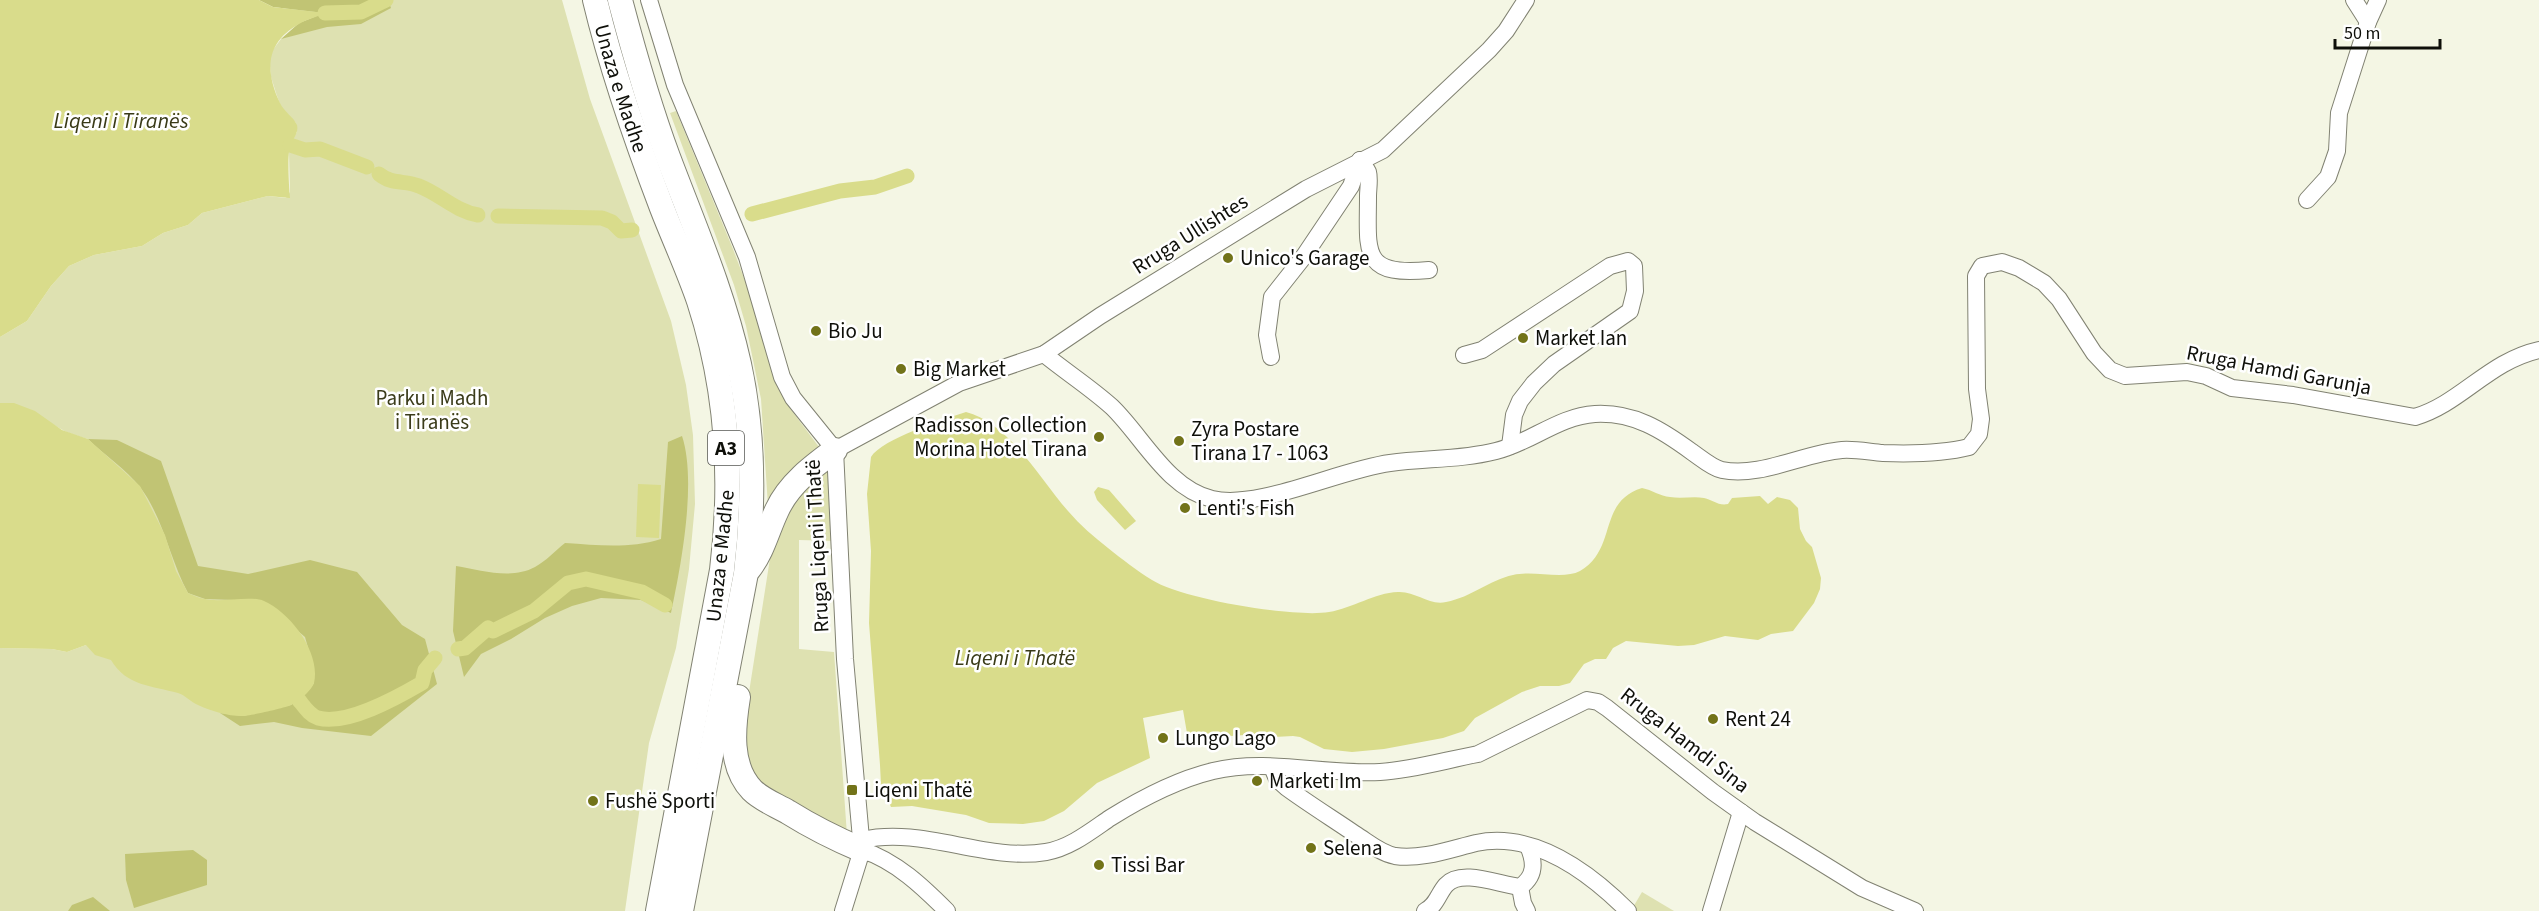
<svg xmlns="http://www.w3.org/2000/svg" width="2539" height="911" viewBox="0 0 2539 911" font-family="'Source Sans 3',sans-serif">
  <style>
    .green { fill: #dee1b1 }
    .forest { fill: #c1c474 }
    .water { fill: #d9dc8b }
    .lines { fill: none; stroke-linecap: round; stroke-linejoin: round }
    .canal { stroke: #d9dc8b; stroke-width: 15 }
    .minor-casing { stroke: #818272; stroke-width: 18 }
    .highway-casing { stroke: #818272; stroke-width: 26 }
    .minor { stroke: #fff; stroke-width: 16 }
    .highway { stroke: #fff; stroke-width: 24 }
    .poi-dot { fill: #727319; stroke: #fff; stroke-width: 2 }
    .labels { text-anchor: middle; stroke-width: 5; stroke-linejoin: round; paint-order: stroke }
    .shield { fill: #fff; stroke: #565753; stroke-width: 1.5 }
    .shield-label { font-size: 20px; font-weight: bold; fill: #0e0f09 }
    .street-label { font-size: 21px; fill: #0e0f09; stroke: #fff }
    .poi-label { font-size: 21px; fill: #0e0f09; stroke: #fff; text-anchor: start }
    .park-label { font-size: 21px; fill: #3b3c1a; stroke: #fff }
    .water-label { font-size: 22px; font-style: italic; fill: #393a17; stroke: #fff }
  </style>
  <rect width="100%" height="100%" fill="#f4f6e4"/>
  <g class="green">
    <path d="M259 0H562L590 99 671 321 686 385 693 435 695 504 689 569 676 648 649 743 625 911H0V648L52 649 67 652 86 645 88 439C79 436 69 434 61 429 40 417 25 403 0 403V337L27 321 51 286 69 266 94 255 142 246 163 233 188 225 202 213 268 196 286 198 290 192 289 153 290 145 297 132 296 123 281 107 276 93 271 77 269 55 281 39 316 18Z"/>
    <path d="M676 111 733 249 750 294 777 386 789 407 825 455 832 472 834 541 799 540V649L834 652 847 835 755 788 742 737 771 552 761 399 746 326 734 285 670 113Z"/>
    <path d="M1642 892 1674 911H1635L1632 909Z"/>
  </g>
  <g class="forest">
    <path d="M259 0H388L391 8 361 24 327 27 281 39 299 23 324 13 273 7Z"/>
    <path d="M682 436C697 481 681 566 671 613L641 600 601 598 572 606 545 618 511 639 481 654 464 677 453 631 456 566C481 570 511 580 535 567 546 561 555 551 565 543 598 545 629 549 661 539L668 442Z"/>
    <path d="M88 439 117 440 161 461 198 566 248 574 310 560 357 572 402 625 425 639 437 684 371 736 302 728 274 722 240 726 220 713 243 716 291 705 308 691 314 683 313 665 305 637 263 601 205 599 188 593C170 560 163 517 140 487 127 470 103 454 88 439Z"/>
    <path d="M193 850 207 860V885L134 908 126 880 125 854Z"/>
    <path d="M93 897 110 911H68L72 905Z"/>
  </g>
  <g class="water">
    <path d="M0 0H259L273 7 325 13C317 17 307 19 299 24 265 43 265 71 280 103 284 112 294 117 297 125 299 134 292 139 290 147 287 156 289 187 290 198L268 196 202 213 188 225 163 233 142 246 94 255 69 266 51 286 27 321 0 337Z"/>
    <path d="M0 403H14L35 411 62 430 88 439 140 486 165 535 176 571 188 593C193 595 199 598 205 599 221 603 250 595 264 601 291 613 321 653 314 683 312 690 298 702 291 705 285 708 249 716 242 716 227 716 211 711 198 705 191 702 185 695 178 693 153 686 126 686 111 660L95 655 86 645 67 652 52 649 0 648Z"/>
    <path d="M966 412C1008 422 1041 480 1068 511 1080 525 1094 537 1108 548 1122 559 1137 571 1152 580 1182 599 1294 618 1329 612 1353 608 1374 593 1398 592 1416 591 1429 606 1446 602 1472 597 1489 580 1513 575 1534 570 1563 580 1580 571 1618 549 1597 502 1642 488 1652 490 1660 496 1670 497 1682 499 1693 496 1704 498 1713 500 1718 506 1728 504L1732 498 1760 496 1768 504 1777 497 1790 500 1798 508 1800 529 1806 541 1812 547 1821 578 1820 589 1814 603 1793 631 1771 634 1758 640 1725 636 1694 645 1678 646 1626 641 1613 648 1606 659H1595L1584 664 1570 683 1559 686H1540L1522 692 1475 718 1464 731 1443 738 1384 749 1352 752 1324 749 1300 737 1293 736 1274 737 1257 734 1231 736 1225 734 1188 739 1183 710 1143 718 1150 758 1097 783 1064 811 1044 821 1023 824 989 823 966 815 912 806 891 807 881 785 880 765 869 623 871 551 867 494 871 457C882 439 944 419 966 412Z"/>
    <path d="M638 484 661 485 659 538 636 537Z"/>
    <path d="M1098 487 1109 490 1136 521 1125 530 1097 500 1094 492Z"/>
  </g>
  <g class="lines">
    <g class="canal">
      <path d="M325 13 361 12 386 0"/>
      <path d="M290 145 305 150 320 149 367 167"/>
      <path d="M379 174C392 185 405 180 419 186 440 194 455 211 478 215"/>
      <path d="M752 214 840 191 875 187 907 176"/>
      <path d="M498 216 602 218 612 222 621 231 632 230"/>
      <path d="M458 649 465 648 488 628 493 631 534 611 568 583 586 579 642 592 665 605"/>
      <path d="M298 699C304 706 309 715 318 718 347 726 398 697 422 683L425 670 435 658"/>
    </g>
    <defs>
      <g id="minor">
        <path d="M649 0 675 85 747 257 782 377 793 398 835 450 845 659 862 850 843 911"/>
        <path d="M2354 0 2368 22"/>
        <path d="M1360 160C1363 164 1366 168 1368 172 1370 179 1368 189 1368 196 1368 251 1360 277 1429 270"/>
        <path d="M2307 200 2328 177 2337 151 2339 113 2368 22 2378 0"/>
        <path d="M1044 354C1066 372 1091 388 1112 407 1143 437 1167 488 1212 499 1259 510 1338 470 1390 463 1425 458 1461 460 1496 451 1530 443 1559 416 1595 414 1634 412 1662 430 1692 452 1701 458 1712 468 1722 470 1760 478 1804 453 1842 450 1855 449 1870 452 1883 453 1911 454 1941 454 1969 447L1979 434 1981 419 1977 389 1976 276 1982 266 2002 262 2019 268 2044 283 2059 299 2094 353 2110 370 2125 376 2187 372 2206 376 2232 388 2293 395 2415 417C2460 404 2489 361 2539 350"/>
        <path d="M1464 355 1482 350 1610 266 1628 261 1634 266 1635 291 1630 311 1554 364 1534 383 1520 401 1514 415 1510 446"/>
        <path d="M1271 357 1267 335 1272 297 1302 259 1351 186 1360 160"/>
        <path d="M835 450 959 383 1044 354 1100 316 1306 189 1383 150 1489 50 1506 31 1526 0"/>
        <path d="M1272 767 1277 779 1287 788C1309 804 1333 819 1355 834 1368 842 1380 853 1395 856 1421 860 1451 849 1476 843 1534 831 1589 872 1628 911"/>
        <path d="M862 840C923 826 985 862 1046 852 1070 848 1091 831 1110 818 1142 798 1176 780 1213 771 1267 758 1324 775 1380 772 1412 770 1446 760 1478 754L1587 700 1598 702 1607 708 1713 792 1755 822 1862 888 1915 911"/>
        <path d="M862 850C896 861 923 887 947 911"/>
        <path d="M1520 887 1523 903 1527 911"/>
        <path d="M1425 911C1437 905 1438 894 1446 885 1461 868 1500 885 1520 887 1536 876 1535 862 1528 846"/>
        <path d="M1711 911 1741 812"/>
      </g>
      <g id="highway">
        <path id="s1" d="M595 0C612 71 636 140 662 208 674 239 688 269 699 301 727 387 733 480 722 570L658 911"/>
        <path d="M620 0C634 53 649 106 668 157 694 226 723 292 739 364 754 433 754 504 746 573L681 911"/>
        <path d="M749 569C763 551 767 531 777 510 789 484 812 467 835 450"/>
        <path d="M738 697C733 728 729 766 752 790 762 800 776 805 788 812 812 827 836 839 862 850"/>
      </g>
    </defs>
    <use href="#minor" class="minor-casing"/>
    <use href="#highway" class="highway-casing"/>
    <use href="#minor" class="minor"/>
    <use href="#highway" class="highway"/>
  </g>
  <g class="poi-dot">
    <circle cx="1228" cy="258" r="6"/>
    <circle cx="816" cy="331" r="6"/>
    <circle cx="1523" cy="338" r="6"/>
    <circle cx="901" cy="369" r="6"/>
    <circle cx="1099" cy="437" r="6"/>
    <circle cx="1179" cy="441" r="6"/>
    <circle cx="1185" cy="508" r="6"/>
    <circle cx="1713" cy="719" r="6"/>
    <circle cx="1163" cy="738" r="6"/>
    <circle cx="1257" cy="781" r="6"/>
    <rect x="846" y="784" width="12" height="12" rx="3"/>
    <circle cx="593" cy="801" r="6"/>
    <circle cx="1311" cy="848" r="6"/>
    <circle cx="1099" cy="865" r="6"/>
  </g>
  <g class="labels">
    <rect class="shield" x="708" y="431" width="36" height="34" rx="4.5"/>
    <g class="shield-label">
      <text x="726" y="455">A3</text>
    </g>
    <g class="street-label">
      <text dy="7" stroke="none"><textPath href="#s1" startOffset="92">Unaza e Madhe</textPath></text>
      <text transform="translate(1190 234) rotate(-32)" y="7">Rruga Ullishtes</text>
      <text transform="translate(2279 370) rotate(11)" y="7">Rruga Hamdi Garunja</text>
      <text transform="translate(817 546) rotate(-93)" y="7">Rruga Liqeni i Thatë</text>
      <text transform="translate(720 556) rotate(-84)" y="7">Unaza e Madhe</text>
      <text transform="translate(1685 740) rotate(38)" y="7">Rruga Hamdi Sina</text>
    </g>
    <g class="poi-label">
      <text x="1240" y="265">Unico's Garage</text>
      <text x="828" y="338">Bio Ju</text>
      <text x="1535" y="345">Market Ian</text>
      <text x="913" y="376">Big Market</text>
      <text x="1087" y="432" text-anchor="end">Radisson Collection<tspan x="1087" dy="24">Morina Hotel Tirana</tspan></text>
      <text x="1191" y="436">Zyra Postare<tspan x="1191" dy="24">Tirana 17 - 1063</tspan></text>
      <text x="1197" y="515">Lenti's Fish</text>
      <text x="1725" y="726">Rent 24</text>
      <text x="1175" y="745">Lungo Lago</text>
      <text x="1269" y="788">Marketi Im</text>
      <text x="864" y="797">Liqeni Thatë</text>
      <text x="605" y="808">Fushë Sporti</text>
      <text x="1323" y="855">Selena</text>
      <text x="1111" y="872">Tissi Bar</text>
    </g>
    <g class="park-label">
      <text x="432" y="405">Parku i Madh<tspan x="432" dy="24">i Tiranës</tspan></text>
    </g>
    <g class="water-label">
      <text x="121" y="128">Liqeni i Tiranës</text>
      <text x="1015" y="665">Liqeni i Thatë</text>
    </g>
  </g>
  <path d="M2335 39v9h105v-9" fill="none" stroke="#0e0f09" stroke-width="3"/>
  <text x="2344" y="39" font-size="18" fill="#0e0f09" stroke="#ffffff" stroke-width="4.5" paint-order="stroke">50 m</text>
</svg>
